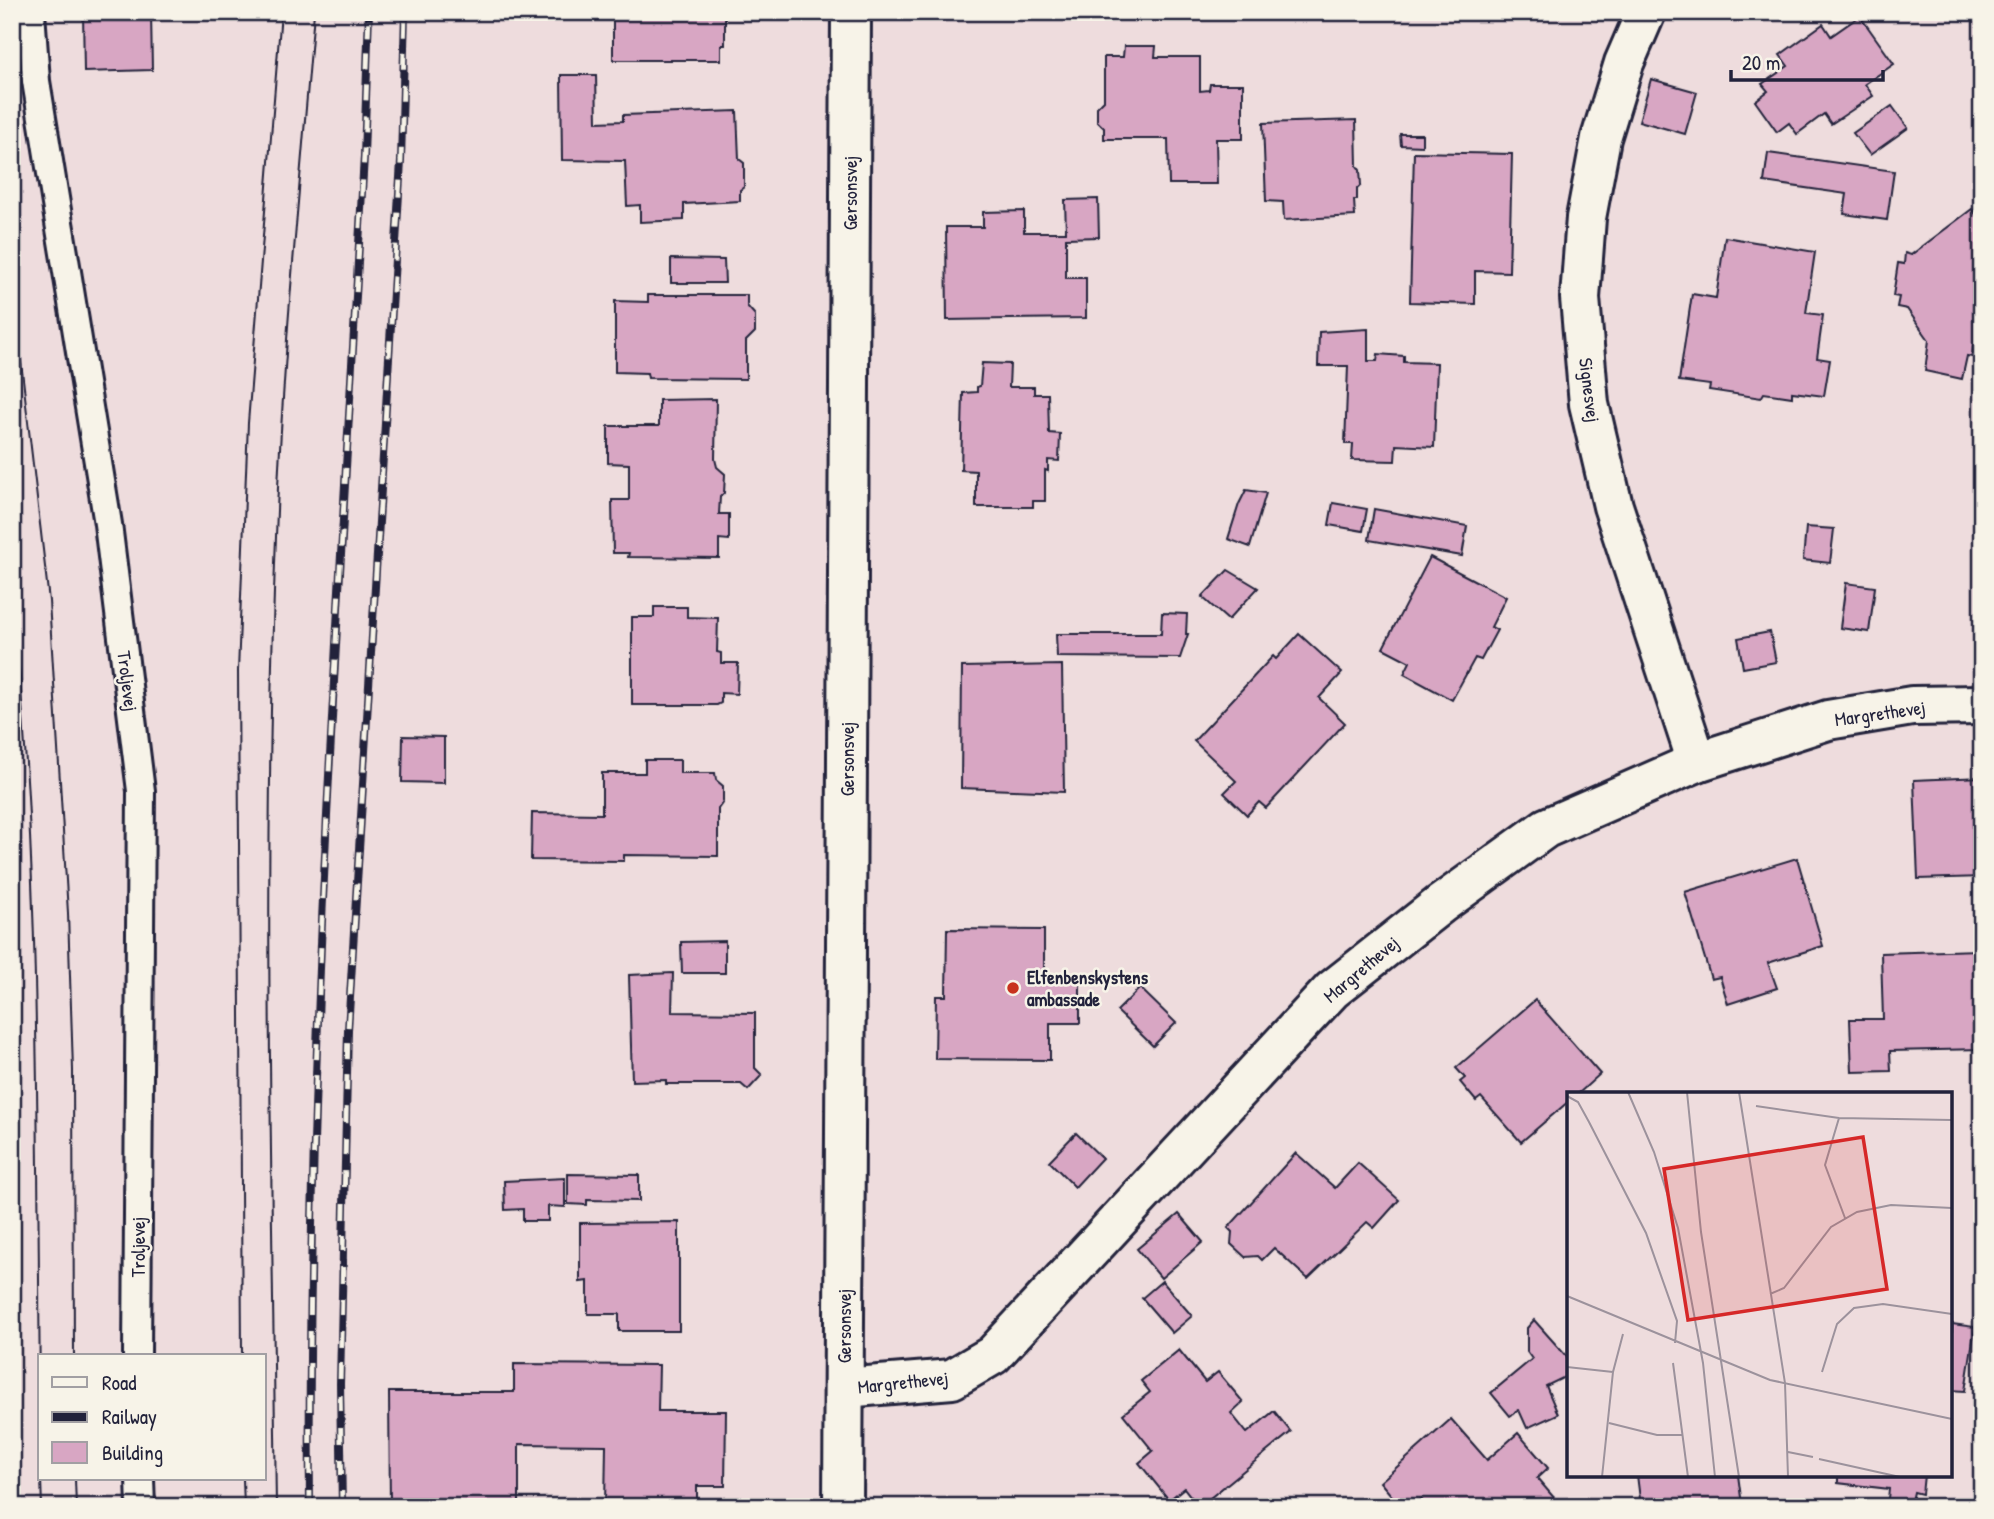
<svg xmlns="http://www.w3.org/2000/svg" width="1994" height="1519" viewBox="0 0 1994 1519" font-family="'Patrick Hand',sans-serif">
  <style>
    .building { fill: #d8a6c3; stroke: #22223b; stroke-width: 2 }
    .lines { fill: none; stroke-linecap: round; stroke-linejoin: round }
    .lane-casing { stroke: #22223b; stroke-width: 32 }
    .street-casing { stroke: #22223b; stroke-width: 44 }
    .secondary-casing { stroke: #22223b; stroke-width: 44 }
    .lane { stroke: #f7f3e8; stroke-width: 26 }
    .street { stroke: #f7f3e8; stroke-width: 38 }
    .secondary { stroke: #f7f3e8; stroke-width: 38 }
    .tram { stroke: #22223b; stroke-width: 2 }
    .rail-casing { stroke: #22223b; stroke-width: 8 }
    .rail { stroke: #f7f3e8; stroke-width: 5; stroke-dasharray: 16; stroke-linecap: butt }
    .poi-dot { fill: #c8321e; stroke: #f7f3e8; stroke-width: 2.5 }
    .labels { text-anchor: middle; stroke-width: 5; stroke-linejoin: round; paint-order: stroke }
    .street-label { font-size: 19px; fill: #22223b; stroke: #f7f3e8 }
    .poi-label { font-size: 19px; font-weight: bold; fill: #22223b; stroke: #f7f3e8; text-anchor: start }
    .inset-road { fill: none; stroke: #9c929c; stroke-width: 2 }
    .view { fill: #d62828; fill-opacity: 0.15; stroke: #d62828; stroke-width: 3.5 }
    .inset-edge { fill: none; stroke: #22223b; stroke-width: 3.5 }
  </style>
  <rect width="100%" height="100%" fill="#eedcdd"/>
  <filter id="ink" filterUnits="userSpaceOnUse"><feTurbulence type="fractalNoise" baseFrequency=".0143" numOctaves="2"/><feDisplacementMap in="SourceGraphic" scale="14" xChannelSelector="R" yChannelSelector="G"/><feConvolveMatrix kernelMatrix="1 2 1 2 8 2 1 2 1" color-interpolation-filters="sRGB"/></filter>
  <g filter="url(#ink)">
    <g class="building">
      <path d="M83 12H151L152 70 84 72Z"/>
      <path d="M613 12H725V45H721V60H613Z"/>
      <path d="M1860 16 1894 64 1865 84 1873 96 1831 124 1824 114 1797 134 1789 123 1777 132 1755 101 1768 91 1762 84 1788 66 1780 55 1823 24 1831 36Z"/>
      <path d="M1124 46H1156L1155 57H1200V91L1209 90 1210 84H1243V139H1216L1217 184H1169L1168 139H1104V128L1097 121V107L1104 100V57H1123Z"/>
      <path d="M561 75H596L597 122 623 121V115L737 111 739 159 744 163V187L740 190V201L684 204V220L640 222V205L627 206 625 161 562 160Z"/>
      <path d="M1651 79 1697 92 1685 134 1639 121Z"/>
      <path d="M1892 106 1908 128 1870 155 1853 133Z"/>
      <path d="M1356 120 1357 166 1360 170 1361 185 1357 189V200H1354L1355 216 1284 220 1283 202 1266 201 1263 123Z"/>
      <path d="M1400 134H1422V146L1401 145Z"/>
      <path d="M1414 152 1512 154 1509 272 1475 271V304L1410 302Z"/>
      <path d="M1768 153 1894 171 1887 220 1844 214 1847 194 1764 182Z"/>
      <path d="M1098 199 1099 237 1066 238V278H1086V318L947 320 946 227H983V212L1024 211V232H1066L1065 200Z"/>
      <path d="M1972 209 1982 223V340L1973 346 1972 357 1967 356 1962 379 1925 371 1929 340 1907 309 1897 307 1899 297 1893 296 1898 263 1904 264 1905 253 1911 255Z"/>
      <path d="M1725 237 1815 252 1806 313 1823 315 1817 358 1830 360 1824 396 1792 392V397L1764 393 1761 398 1709 390 1710 385 1679 381 1692 294 1716 298Z"/>
      <path d="M671 259 724 260 725 283H671Z"/>
      <path d="M648 295H747V306L755 315V332L746 341V379L648 378 647 373 615 372V301L648 302Z"/>
      <path d="M1368 329V361H1377L1378 354 1404 356V362L1437 363 1434 447 1396 445 1395 461 1352 460 1353 444H1345L1348 366H1318L1319 332Z"/>
      <path d="M982 363 1010 364 1009 387H1034V394H1048L1049 433 1060 434 1059 461 1048 460V471L1045 470V501H1033V507H976V471L961 470 963 393 977 392V387L980 386Z"/>
      <path d="M716 399 715 459 717 467 725 474 724 493 720 497 719 514H729V540L719 539V558L628 557 629 553H613L612 500H629V464L608 463V426H659V400Z"/>
      <path d="M1246 490 1266 493 1250 547 1228 539 1239 504Z"/>
      <path d="M1333 503 1367 509 1363 531 1329 525Z"/>
      <path d="M1374 509 1467 526 1462 556 1369 540Z"/>
      <path d="M1806 527 1834 529 1830 563 1803 560Z"/>
      <path d="M1430 557 1506 597 1491 627 1497 630 1481 660 1475 658 1452 700 1404 674 1410 662 1383 648Z"/>
      <path d="M1228 570 1258 588 1228 620 1202 597Z"/>
      <path d="M1846 583 1875 587 1869 632 1840 628Z"/>
      <path d="M654 607H687V617L718 618 717 652 721 653V663H738L737 694 721 693V703L717 705H632V617H654Z"/>
      <path d="M1162 613 1187 614 1186 634H1188L1180 658 1057 657 1056 634H1161Z"/>
      <path d="M1770 632 1776 662 1743 668 1738 638Z"/>
      <path d="M1299 634 1342 673 1319 698 1345 723 1266 808 1259 802 1247 815 1224 793 1236 781 1194 741 1273 656 1276 659Z"/>
      <path d="M1062 665 1064 792 961 788 962 667Z"/>
      <path d="M403 736 444 737V783L402 782Z"/>
      <path d="M645 760H680V773H715L716 780 723 786V802L718 809V856L624 855V861L531 860 532 813 602 814V773H645Z"/>
      <path d="M1982 777V877L1918 879 1914 780Z"/>
      <path d="M1797 858 1823 946 1768 963 1777 988 1728 1004 1720 977 1711 979 1685 892Z"/>
      <path d="M947 929 1044 930V980H1080V1023H1050V1060L935 1059 936 996H946Z"/>
      <path d="M725 941V973H682L681 942Z"/>
      <path d="M1979 950 1982 1049 1890 1051 1891 1071 1852 1072 1850 1019H1883L1881 953Z"/>
      <path d="M673 973 672 1012 755 1013V1068L762 1075 748 1090 741 1084H666V1080L632 1081 629 975Z"/>
      <path d="M1140 988 1176 1023 1153 1046 1117 1011Z"/>
      <path d="M1535 1000 1600 1074 1578 1094H1569V1101L1521 1142 1481 1097 1476 1101 1460 1082 1465 1078 1456 1068Z"/>
      <path d="M1076 1133 1102 1158 1075 1187 1049 1161Z"/>
      <path d="M1296 1153 1335 1188 1358 1163 1399 1200 1374 1228 1367 1222 1308 1279 1274 1248 1262 1260 1258 1256 1245 1257 1231 1244 1232 1232 1228 1228Z"/>
      <path d="M568 1174 639 1175V1201L587 1200V1205L568 1204Z"/>
      <path d="M565 1178V1207L548 1206V1221H523V1209L505 1210 504 1181Z"/>
      <path d="M1179 1214 1203 1242 1161 1278 1137 1249Z"/>
      <path d="M679 1222V1331H619V1314H588V1281L580 1282V1223Z"/>
      <path d="M1162 1281 1192 1316 1172 1333 1142 1298Z"/>
      <path d="M1534 1320 1567 1357 1569 1375 1546 1386 1558 1414 1527 1428 1519 1410 1510 1416 1491 1393 1532 1359 1527 1352V1328Z"/>
      <path d="M1952 1324 1975 1327 1965 1391 1950 1390Z"/>
      <path d="M1179 1350 1205 1382 1218 1372 1243 1402 1231 1413 1247 1433 1274 1411 1291 1432 1199 1507 1184 1488 1169 1500 1139 1463 1153 1451 1123 1414 1150 1392 1141 1381Z"/>
      <path d="M514 1364 659 1365 658 1411H726L725 1486H697V1507H605L606 1445 519 1444V1507H390L389 1392H514Z"/>
      <path d="M1451 1419 1487 1460 1518 1433 1548 1468 1537 1478 1562 1507H1428L1421 1499 1413 1507H1401L1380 1482Z"/>
      <path d="M1637 1475H1738L1742 1505 1641 1507Z"/>
      <path d="M1838 1475H1924L1922 1494 1914 1492 1912 1501 1888 1499 1889 1489 1838 1483Z"/>
      <path d="M1980 1476 1982 1507H1975Z"/>
    </g>
    <g class="lines">
      <defs>
        <g id="lane">
          <path d="M31 12 36 81 108 524 141 791 137 1356"/>
          <path d="M140 1479 141 1507"/>
        </g>
        <g id="street">
          <path d="M1646 12 1624 63 1601 138 1586 218 1580 298 1589 404 1613 506 1697 762"/>
          <path d="M844 1388 952 1379 993 1355 1332 990 1441 904 1546 828 1697 762 1828 720 1912 706 1982 705"/>
        </g>
        <path id="secondary" d="M843 1507 851 12"/>
      </defs>
      <use href="#lane" class="lane-casing"/>
      <use href="#street" class="street-casing"/>
      <use href="#secondary" class="secondary-casing"/>
      <use href="#lane" class="lane"/>
      <use href="#street" class="street"/>
      <use href="#secondary" class="secondary"/>
      <g class="tram">
        <path d="M12 285 49 601 68 913 73 1070 74 1356"/>
        <path d="M12 592C40 858 37 1125 40 1392"/>
        <path d="M242 1356 238 671 248 423 281 12"/>
        <path d="M41 1479 42 1507"/>
        <path d="M75 1479 76 1507"/>
        <path d="M243 1479 244 1507"/>
        <path d="M276 1507C272 1184 263 860 276 537 282 362 300 187 314 12"/>
      </g>
      <defs>
        <g id="rail">
          <path d="M310 1507C306 1056 339 606 364 156L369 12"/>
          <path d="M342 1507 340 1384 348 1030 401 161 405 12"/>
        </g>
      </defs>
      <use href="#rail" class="rail-casing"/>
      <use href="#rail" class="rail"/>
    </g>
  </g>
  <circle class="poi-dot" cx="1013" cy="988" r="7"/>
  <g class="labels">
    <g class="street-label">
      <text transform="translate(850 193) rotate(-90)" y="7">Gersonsvej</text>
      <text transform="translate(1590 390) rotate(83)" y="7">Signesvej</text>
      <text transform="translate(128 681) rotate(83)" y="7">Troljevej</text>
      <text transform="translate(1880 713) rotate(-8)" y="7">Margrethevej</text>
      <text transform="translate(847 759) rotate(-90)" y="7">Gersonsvej</text>
      <text transform="translate(1361 969) rotate(-40)" y="7">Margrethevej</text>
      <text transform="translate(138 1247) rotate(-90)" y="7">Troljevej</text>
      <text transform="translate(844 1326) rotate(-90)" y="7">Gersonsvej</text>
      <text transform="translate(903 1382) rotate(-6)" y="7">Margrethevej</text>
    </g>
    <g class="poi-label">
      <text x="1027" y="984">Elfenbenskystens<tspan x="1027" dy="22">ambassade</tspan></text>
    </g>
  </g>
  <g transform="translate(1567 1092)">
    <rect width="385" height="385" fill="#eedcdd"/>
    <path class="inset-road" d="M61 0 87 60 111 136 136 271 148 385M120 0 134 140 172 385M172 0 218 291 221 385M0 4 11 10 22 30 79 141 110 229 108 251M189 14 272 26 385 28M272 26 258 73 278 126M203 202 217 196 264 135 290 120 324 113 385 116M0 204 203 288 385 327M106 271 121 385M0 275 46 280M255 280 270 232 287 216 316 212 385 222M42 331 90 343H116M221 360 246 365M252 367 333 385M35 385 46 280 56 242"/>
    <path class="view" d="M296 45 320 197 121 228 97 77Z"/>
    <rect width="385" height="385" class="inset-edge"/>
  </g>
  <rect width="1994" height="1519" fill="none" stroke="#f7f3e8" stroke-width="42"/>
  <rect x="21" y="21" width="1952" height="1477" fill="none" stroke="#22223b" stroke-width="2.5" filter="url(#ink)"/>
  <rect x="38" y="1354" width="228" height="126" fill="#f7f3e8" stroke="#a29fa3" stroke-width="2"/>
  <rect x="52" y="1377" width="35" height="10" fill="#f7f3e8" stroke="#a29fa3" stroke-width="2"/>
  <text x="102" y="1390" font-size="21" fill="#22223b">Road</text>
  <rect x="52" y="1412" width="35" height="10" fill="#22223b" stroke="#a29fa3" stroke-width="2"/>
  <text x="102" y="1424" font-size="21" fill="#22223b">Railway</text>
  <rect x="52" y="1442" width="35" height="21" fill="#d8a6c3" stroke="#a29fa3" stroke-width="2"/>
  <text x="102" y="1460" font-size="21" fill="#22223b">Building</text>
  <path d="M1731 70v10h152v-10" fill="none" stroke="#22223b" stroke-width="3.5"/>
  <text x="1742" y="70" font-size="21" fill="#22223b" stroke="#f7f3e8" stroke-width="5" paint-order="stroke">20 m</text>
</svg>
